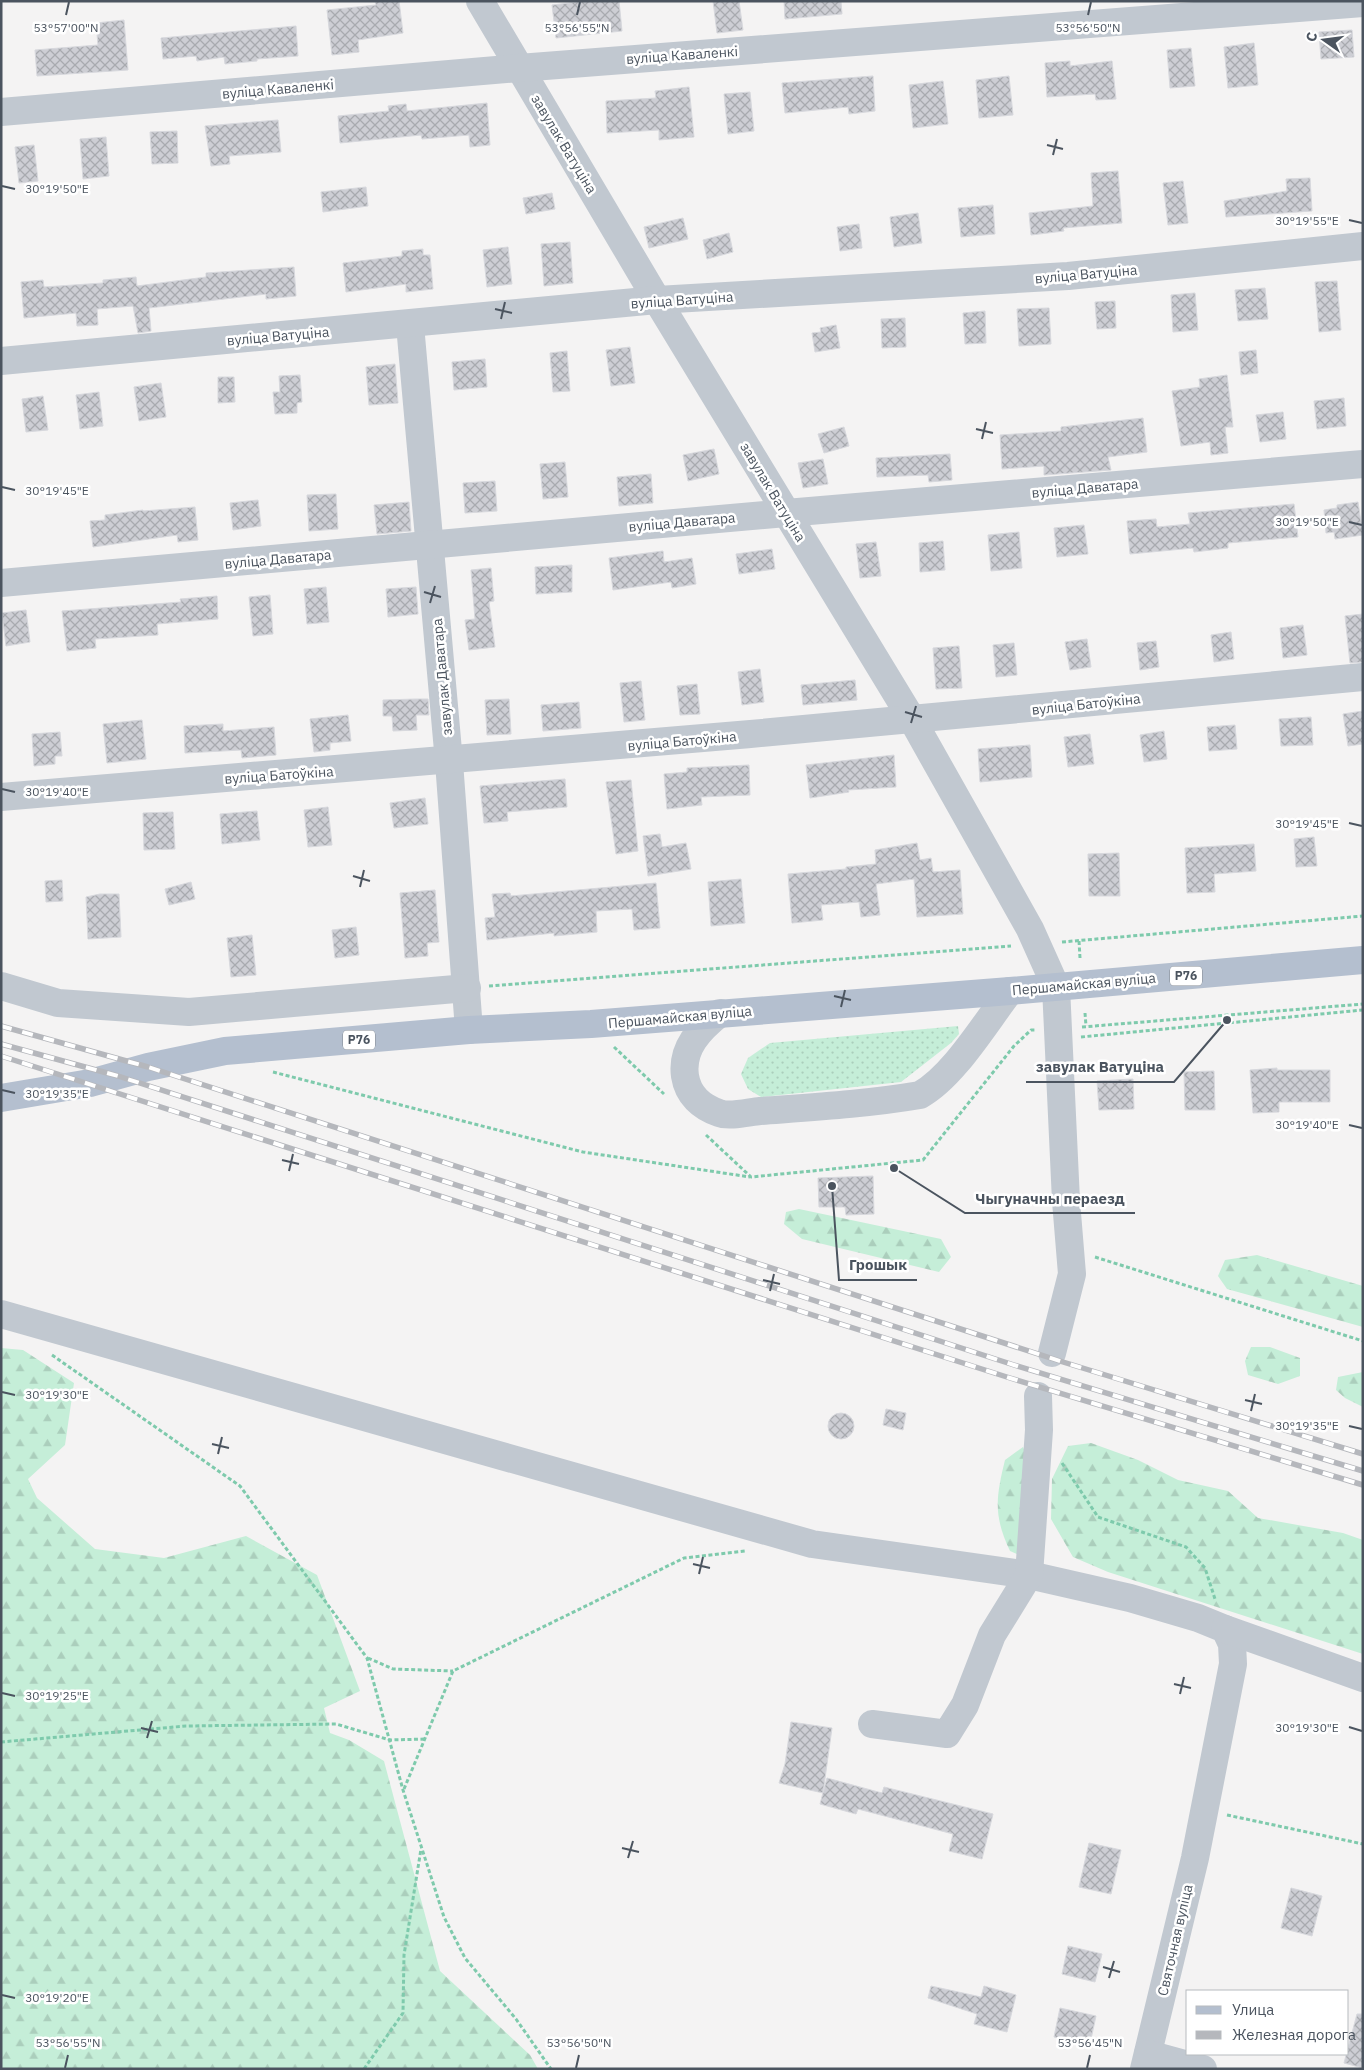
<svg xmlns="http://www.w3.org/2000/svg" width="1364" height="2070" viewBox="0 0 1364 2070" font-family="'IBM Plex Sans',sans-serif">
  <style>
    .grass { fill: url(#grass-dots) }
    .forest { fill: url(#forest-firs) }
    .building { fill: url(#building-cross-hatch); stroke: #d7d8dd }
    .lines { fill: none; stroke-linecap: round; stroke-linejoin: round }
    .path { stroke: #7ecaac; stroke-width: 3; stroke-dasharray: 4 2.5; stroke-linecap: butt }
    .minor { stroke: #c1c8d0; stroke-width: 28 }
    .major { stroke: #b4bfcf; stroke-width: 28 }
    .rail-casing { stroke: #b5b7bc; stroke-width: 5.5 }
    .rail { stroke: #fff; stroke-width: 4; stroke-dasharray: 11; stroke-linecap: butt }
    .ticks { fill: none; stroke: #4b545f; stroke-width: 2 }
    .labels { text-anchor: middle; stroke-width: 5; stroke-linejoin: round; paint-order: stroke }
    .shield { fill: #fff; stroke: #81878f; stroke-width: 1 }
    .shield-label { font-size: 12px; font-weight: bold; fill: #4b545f }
    .street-label { font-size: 14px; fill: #4b545f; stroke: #fff }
    .ticks-label { font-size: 12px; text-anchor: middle; fill: #4b545f; stroke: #fff; stroke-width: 5; stroke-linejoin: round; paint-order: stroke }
    .leader { fill: none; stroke: #4b545f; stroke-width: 2 }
    .callout-dot { fill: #4b545f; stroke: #fff; stroke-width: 2 }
    .callout-label { font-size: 15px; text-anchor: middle; font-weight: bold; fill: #4b545f; stroke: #fff; stroke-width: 5; stroke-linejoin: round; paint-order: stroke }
  </style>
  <defs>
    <pattern id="grass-dots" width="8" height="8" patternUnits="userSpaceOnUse" patternTransform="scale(1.25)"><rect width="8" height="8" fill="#c5eed8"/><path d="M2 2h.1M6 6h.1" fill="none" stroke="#abcebc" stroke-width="1.8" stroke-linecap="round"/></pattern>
    <pattern id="forest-firs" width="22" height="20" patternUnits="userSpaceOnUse" patternTransform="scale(1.25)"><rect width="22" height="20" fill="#c5eed8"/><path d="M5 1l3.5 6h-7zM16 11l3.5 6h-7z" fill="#abcebc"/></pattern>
    <pattern id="building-cross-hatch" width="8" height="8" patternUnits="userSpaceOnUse" patternTransform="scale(1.25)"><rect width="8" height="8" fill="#cdced4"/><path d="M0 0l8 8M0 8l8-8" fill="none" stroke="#a8aaaf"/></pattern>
  </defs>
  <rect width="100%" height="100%" fill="#f4f3f3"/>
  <path class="grass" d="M958 1026 959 1034 951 1043 901 1082 761 1097 748 1089 741 1074 748 1058 770 1043Z"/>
  <g class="forest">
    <path d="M799 1209 941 1239 951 1257 939 1272 802 1239 784 1224 786 1212Z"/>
    <path d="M1257 1255 1363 1286V1327L1227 1289 1218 1276 1225 1260Z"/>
    <path d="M1251 1347H1270L1300 1358V1376L1278 1384 1248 1375 1245 1361Z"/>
    <path d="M1 1348 23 1350 74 1383 65 1445 28 1479 37 1498 95 1549 164 1558 246 1536 317 1575 360 1691 324 1708 330 1733 349 1740 384 1761 440 1971 530 2055 538 2069H1Z"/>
    <path d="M1363 1372V1407L1345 1398 1336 1390 1338 1377Z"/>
    <path d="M1091 1443 1138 1460 1178 1480 1228 1491 1258 1518 1343 1533 1363 1540V1654L1108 1572 1073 1557 1051 1519 1052 1479 1068 1446Z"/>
    <path d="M1023 1447 1028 1459 1019 1555 1010 1551C993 1515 996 1497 1005 1460Z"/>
  </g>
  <g class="building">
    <path d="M375 1H399L403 33 358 40 359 52 332 55 327 10 376 5Z"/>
    <path d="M586 1H619L622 31 556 38 552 5Z"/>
    <path d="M713 1H739L743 30 717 33Z"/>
    <path d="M784 1H841L842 14 785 19Z"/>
    <path d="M124 20 128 70 37 76 35 50 98 45 96 23Z"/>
    <path d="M296 26 298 56 257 59V61L225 64 224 57 197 61 196 56 163 59 161 38Z"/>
    <path d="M1352 30 1354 57 1321 59 1319 32Z"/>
    <path d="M1254 43 1258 85 1228 88 1224 47Z"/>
    <path d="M1191 48 1195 86 1170 88 1167 50Z"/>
    <path d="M1070 61V66L1112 61 1116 99 1096 100 1095 94 1047 97 1045 63Z"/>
    <path d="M873 76 875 111 849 114 848 107 785 113 782 83Z"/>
    <path d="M1009 76 1013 115 979 118 976 80Z"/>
    <path d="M943 81 948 124 913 128 909 85Z"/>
    <path d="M689 87 694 137 659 140V130L607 133 606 101 656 98 655 91Z"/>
    <path d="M750 92 754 131 728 134 724 94Z"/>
    <path d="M487 103 490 145 470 147 469 135 422 139 421 135 340 143 338 116 389 111 388 106 406 104 407 111Z"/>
    <path d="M278 120 281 152 229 156 230 164 211 166 205 126Z"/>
    <path d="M177 131 178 163 152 164 150 132Z"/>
    <path d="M106 137 109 176 83 179 80 139Z"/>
    <path d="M34 145 38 181 19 183 15 147Z"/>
    <path d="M1118 171 1122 223 1063 228 1064 231 1031 235 1029 213 1093 206 1091 173Z"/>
    <path d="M1310 178 1312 211 1226 217 1224 201 1287 191 1286 179Z"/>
    <path d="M1183 181 1188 223 1168 225 1163 183Z"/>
    <path d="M366 187 368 206 323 212 321 192Z"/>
    <path d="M552 193 555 209 526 214 523 198Z"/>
    <path d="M993 205 995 234 961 237 958 208Z"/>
    <path d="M918 213 922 243 894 247 890 217Z"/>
    <path d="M683 218 688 239 649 248 644 227Z"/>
    <path d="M859 224 862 248 840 251 837 227Z"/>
    <path d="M729 233 733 252 707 259 703 240Z"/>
    <path d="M570 242 573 283 544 286 541 244Z"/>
    <path d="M508 247 512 284 487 287 483 250Z"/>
    <path d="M423 249V255H430L433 289 406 292V284L346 292 343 263 402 256V251Z"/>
    <path d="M294 267 296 296 266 299V294L149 308 151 331 138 333 133 306 97 309 98 325 77 326 76 313 24 318 21 282 43 280 44 287 103 283V280L136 277 137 286 206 277V273Z"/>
    <path d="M1337 281 1341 330 1319 332 1315 282Z"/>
    <path d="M1265 288 1268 319 1238 321 1235 290Z"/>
    <path d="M1195 293 1198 330 1173 332 1171 295Z"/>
    <path d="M1115 301 1116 328 1097 329 1095 302Z"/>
    <path d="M1049 308 1051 344 1019 346 1017 309Z"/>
    <path d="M985 311 986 343 965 344 963 313Z"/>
    <path d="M905 318 906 347 882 348 881 319Z"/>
    <path d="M836 325 840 348 815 352 812 333 821 332 820 328Z"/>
    <path d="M630 347 635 383 611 386 606 350Z"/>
    <path d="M1256 350 1258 373 1241 375 1239 352Z"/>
    <path d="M567 351 570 391 553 392 550 353Z"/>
    <path d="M485 359 487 387 454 390 452 362Z"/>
    <path d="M395 364 398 403 369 405 366 367Z"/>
    <path d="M300 375 302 402 297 403V413L275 414 273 392H280L279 376Z"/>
    <path d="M1227 375 1233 427H1225L1228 453 1211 455 1210 442 1181 446 1172 391 1200 387 1199 379Z"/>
    <path d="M218 377H234L235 402 218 403Z"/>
    <path d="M161 383 166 417 139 421 134 387Z"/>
    <path d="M99 392 103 426 80 429 76 395Z"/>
    <path d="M43 396 48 430 26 432 22 399Z"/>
    <path d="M1344 398 1346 426 1317 429 1314 401Z"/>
    <path d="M1283 412 1286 439 1260 442 1256 415Z"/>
    <path d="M1143 418 1147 452 1108 457 1111 470 1044 475V466L1002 469 1000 435 1061 431V427Z"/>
    <path d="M844 427 849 446 824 453 818 434Z"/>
    <path d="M714 449 719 474 688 481 683 455Z"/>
    <path d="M950 454 952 480 929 482 928 475 877 477 876 458Z"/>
    <path d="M823 459 828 484 803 488 798 463Z"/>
    <path d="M565 462 568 497 543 499 540 464Z"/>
    <path d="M651 474 653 503 619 506 617 477Z"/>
    <path d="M495 481 497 511 465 513 463 483Z"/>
    <path d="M336 494 338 529 309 531 307 495Z"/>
    <path d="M258 500 261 526 233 530 230 503Z"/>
    <path d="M409 502 411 531 377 534 374 505Z"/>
    <path d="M1358 502 1363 535 1335 539 1334 532 1326 533 1324 510 1337 508V505Z"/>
    <path d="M1294 504 1298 537 1228 543V548L1194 552 1193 548 1130 554 1127 521 1156 519 1157 527 1190 524 1188 513Z"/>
    <path d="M195 507 198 540 178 542 177 535 93 547 90 521 105 520V515L143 510V511Z"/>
    <path d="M1084 525 1088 554 1057 557 1054 528Z"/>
    <path d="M1019 532 1022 568 991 571 988 535Z"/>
    <path d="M943 541 945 570 920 572 919 543Z"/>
    <path d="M876 542 881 576 860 578 856 544Z"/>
    <path d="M772 549 775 569 739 574 736 554Z"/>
    <path d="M663 551 664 562 692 558 696 584 672 588 671 582 613 590 609 558Z"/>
    <path d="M572 565V592L536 594 535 567Z"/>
    <path d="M491 568 494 601 489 602 495 647 469 650 465 620 475 619 471 570Z"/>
    <path d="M326 587 329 622 307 624 304 589Z"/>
    <path d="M416 587 418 614 388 617 386 589Z"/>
    <path d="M270 595 273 634 253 636 249 597Z"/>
    <path d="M217 596 218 619 157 624 158 635 95 639 96 648 67 651 62 611 181 602 180 599Z"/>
    <path d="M26 610 30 642 6 646 2 613Z"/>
    <path d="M1363 614V662L1350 663 1345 616Z"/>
    <path d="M1303 625 1307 655 1283 658 1280 628Z"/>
    <path d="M1231 632 1234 659 1214 662 1211 635Z"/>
    <path d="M1087 639 1091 667 1070 670 1065 642Z"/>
    <path d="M1156 641 1159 667 1140 670 1137 643Z"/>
    <path d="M1014 643 1017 675 996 677 993 645Z"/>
    <path d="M959 646 962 688 936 689 933 648Z"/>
    <path d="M760 669 764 702 742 705 738 672Z"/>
    <path d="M855 680 857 700 803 705 801 685Z"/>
    <path d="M641 681 645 720 624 722 620 683Z"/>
    <path d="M697 684 700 714 680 715 677 686Z"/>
    <path d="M416 699H428L429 715H416L417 730 393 731 392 716H383V700Z"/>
    <path d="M509 699 511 734 487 735 485 700Z"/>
    <path d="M579 702 581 728 543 731 541 705Z"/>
    <path d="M1363 711V744L1348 746 1343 714Z"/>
    <path d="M348 715 351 741 330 743V750L314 752 310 719Z"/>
    <path d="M1311 717 1313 745 1281 746 1279 719Z"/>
    <path d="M142 720 146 759 107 763 103 724Z"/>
    <path d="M223 724V731L274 727 276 755 242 758 241 750 185 753 184 726Z"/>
    <path d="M1235 725 1237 749 1209 751 1207 727Z"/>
    <path d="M1164 731 1167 759 1144 762 1140 735Z"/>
    <path d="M60 732 62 756H55V764L34 766 32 734Z"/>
    <path d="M1090 734 1094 764 1068 767 1064 737Z"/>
    <path d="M1030 745 1032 777 980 782 978 749Z"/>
    <path d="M894 755 896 787 848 790 849 792 810 798 806 765Z"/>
    <path d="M749 765 750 795 701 797 702 805 667 809 664 774 687 772V768Z"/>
    <path d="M565 779 567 807 507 812 508 821 484 823 480 786Z"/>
    <path d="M631 780 638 851 616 854 606 782Z"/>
    <path d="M425 798 428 824 394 828 390 803Z"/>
    <path d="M328 807 332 845 308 847 304 810Z"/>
    <path d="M257 811 260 840 222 844 220 814Z"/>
    <path d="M173 812 175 849 144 850 143 813Z"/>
    <path d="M660 834 662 847 686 843 691 869 648 876 643 836Z"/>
    <path d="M1314 837 1317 866 1296 867 1294 839Z"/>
    <path d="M917 843 920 860 931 858 933 872 960 870 963 914 917 917 914 879 876 884 880 915 861 917 859 902 821 905 823 920 792 923 788 874 846 869V867L876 864 875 850Z"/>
    <path d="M1254 844 1256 871 1214 874 1215 892 1187 893 1185 848Z"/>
    <path d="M1119 853 1120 896H1089L1088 854Z"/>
    <path d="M741 879 745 923 711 926 708 882Z"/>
    <path d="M62 880 63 901 46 902 45 881Z"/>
    <path d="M191 882 195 899 169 905 165 889Z"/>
    <path d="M656 883 660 928 634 930 632 909 596 911 597 932 554 936V933L487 940 485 918 495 917 492 894 510 893 511 896Z"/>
    <path d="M435 890 439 942 427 943 428 956 405 958 400 893Z"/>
    <path d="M100 894H119L121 937 88 939 86 897Z"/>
    <path d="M356 927 359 955 335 958 332 930Z"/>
    <path d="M252 935 256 975 231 977 227 938Z"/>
    <path d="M1277 1068V1070H1330V1102H1279V1112L1253 1113 1250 1070Z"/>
    <path d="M1214 1071 1215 1110H1185L1184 1072Z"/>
    <path d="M1133 1079 1134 1109 1099 1110 1097 1081Z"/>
    <path d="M873 1176 874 1214 846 1215 845 1207H819L818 1178Z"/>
    <path d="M886 1409 906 1413 903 1430 883 1425Z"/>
    <circle cx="841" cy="1426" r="13"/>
    <path d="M791 1722 832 1728 823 1793 779 1783 785 1764Z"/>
    <path d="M827 1778 882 1793 884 1787 993 1814 982 1859 949 1851 953 1834 858 1809 856 1814 820 1804Z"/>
    <path d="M1089 1843 1121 1850 1111 1894 1079 1887Z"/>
    <path d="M1291 1888 1322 1896 1312 1936 1281 1928Z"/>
    <path d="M1068 1946 1102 1954 1095 1982 1062 1974Z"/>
    <path d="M931 1986 981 1997 984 1986 1016 1995 1007 2032 974 2024 977 2014 928 1998Z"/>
    <path d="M1060 2008 1096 2016 1090 2044 1054 2037Z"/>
    <path d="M1357 2014H1363V2068L1344 2063Z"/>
  </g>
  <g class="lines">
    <g class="path">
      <path d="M1079 941 1080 958"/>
      <path d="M1062 942 1363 916"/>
      <path d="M489 986 1011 946"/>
      <path d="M1085 1013 1086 1026"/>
      <path d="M1082 1027 1363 1004"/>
      <path d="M1081 1037 1363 1010"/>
      <path d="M614 1047 664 1094"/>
      <path d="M273 1072 583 1152 750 1177"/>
      <path d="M706 1135 751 1177 923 1160 1014 1046 1031 1030H1036"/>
      <path d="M1095 1257 1363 1341"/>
      <path d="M52 1355 240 1486 367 1658 403 1790 444 1917 465 1958 516 2019 551 2069"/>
      <path d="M1062 1463 1098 1517 1186 1547 1205 1568 1215 1599"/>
      <path d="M368 1658 393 1669 453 1671"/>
      <path d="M1 1742 186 1726 336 1724 390 1740 425 1739"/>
      <path d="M404 1789 453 1671 684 1558 745 1551"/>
      <path d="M1227 1815 1363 1844"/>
      <path d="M364 2069 403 2013 404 1955 421 1849"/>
    </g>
    <g class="minor">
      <path d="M480 1 657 300 913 721 1030 929 1056 987 1066 1201 1072 1274 1052 1353"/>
      <path d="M1 112 519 68 1363 3"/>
      <path d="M410 325 449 762 469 1030"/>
      <path d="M1 361 657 300 1068 276 1363 246"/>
      <path d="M1 583 786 513 1363 464"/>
      <path d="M1 797C456 761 909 721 1363 677"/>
      <path d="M1 986 58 1003 189 1012 467 988"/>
      <path d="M720 1013C700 1029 681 1048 685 1076 688 1095 701 1107 719 1113 729 1117 749 1112 760 1111 814 1107 867 1104 920 1095 954 1076 985 1023 1010 991"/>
      <path d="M1 1314 812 1544 1029 1575 1130 1598 1198 1618 1225 1629 1232 1644 1233 1664 1195 1858 1144 2069"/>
      <path d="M1225 1629 1363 1678"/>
      <path d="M872 1724 947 1734 965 1705 992 1635 1029 1575 1039 1430 1038 1396"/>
      <path d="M1148 2054 1203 2069"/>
    </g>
    <path class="major" d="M1 1098 90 1083 148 1067 225 1051 469 1030 591 1024 1010 991 1363 960"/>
    <defs>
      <g id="rail">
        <path d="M1 1026 148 1067 1063 1362 1363 1454"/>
        <path d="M1 1044 118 1076 1014 1365 1363 1471"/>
        <path d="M1 1056 1010 1378 1363 1485"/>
      </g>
    </defs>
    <use href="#rail" class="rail-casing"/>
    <use href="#rail" class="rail"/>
  </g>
  <path class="ticks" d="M66 15 69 2M577 15 580 2M1088 15 1091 2M1047 145 1063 149M1053 155 1057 139M2 186 15 189M1349 220 1362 223M495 309 512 313M501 319 505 302M976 429 993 433M982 439 986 422M2 487 15 490M1349 522 1362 525M424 592 441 597M430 603 435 586M905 712 922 717M911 723 916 706M2 789 15 792M1349 823 1362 826M353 876 370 881M360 887 364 870M834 996 851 1000M841 1007 845 990M2 1090 15 1093M1349 1125 1362 1128M282 1160 299 1164M289 1171 293 1154M763 1280 780 1284M770 1291 774 1274M2 1392 15 1395M1245 1400 1262 1404M1251 1411 1255 1394M1349 1426 1362 1429M212 1444 229 1448M218 1454 222 1437M693 1564 710 1568M699 1574 703 1557M1174 1684 1191 1688M2 1693 15 1696M1180 1694 1184 1677M1349 1727 1362 1731M141 1728 158 1732M147 1738 152 1721M622 1848 639 1852M628 1858 633 1841M1103 1967 1120 1972M1109 1978 1114 1961M2 1995 15 1998M65 2068 68 2055M576 2068 579 2055M1087 2068 1090 2055"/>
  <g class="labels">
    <g class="shield">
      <rect x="1170" y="966.5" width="32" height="19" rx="4"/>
      <rect x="343" y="1030.5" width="32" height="19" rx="4"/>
    </g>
    <g class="shield-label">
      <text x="1186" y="980">Р76</text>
      <text x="359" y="1044">Р76</text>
    </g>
    <g class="street-label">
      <text transform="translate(682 55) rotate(-4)" y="5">вуліца Каваленкі</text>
      <text transform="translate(278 89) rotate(-5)" y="5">вуліца Каваленкі</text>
      <text transform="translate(564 144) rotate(59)" y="5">завулак Ватуціна</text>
      <text transform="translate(1086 274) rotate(-5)" y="5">вуліца Ватуціна</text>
      <text transform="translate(682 300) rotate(-4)" y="5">вуліца Ватуціна</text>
      <text transform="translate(278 336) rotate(-5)" y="5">вуліца Ватуціна</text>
      <text transform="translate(1085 488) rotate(-5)" y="5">вуліца Даватара</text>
      <text transform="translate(773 492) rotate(59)" y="5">завулак Ватуціна</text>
      <text transform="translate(682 522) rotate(-5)" y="5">вуліца Даватара</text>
      <text transform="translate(278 559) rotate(-5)" y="5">вуліца Даватара</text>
      <text transform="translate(442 677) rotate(-95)" y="5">завулак Даватара</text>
      <text transform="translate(1086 704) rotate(-6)" y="5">вуліца Батоўкіна</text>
      <text transform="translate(682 741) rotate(-5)" y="5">вуліца Батоўкіна</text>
      <text transform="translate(279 775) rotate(-4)" y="5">вуліца Батоўкіна</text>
      <text transform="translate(1084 984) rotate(-5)" y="5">Першамайская вуліца</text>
      <text transform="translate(680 1017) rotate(-5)" y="5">Першамайская вуліца</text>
      <text transform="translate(1175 1940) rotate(-77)" y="5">Святочная вуліца</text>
    </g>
  </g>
  <g class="ticks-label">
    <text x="66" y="32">53°57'00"N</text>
    <text x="577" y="32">53°56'55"N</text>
    <text x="1088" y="32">53°56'50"N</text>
    <text x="57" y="193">30°19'50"E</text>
    <text x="1307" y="225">30°19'55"E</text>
    <text x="57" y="495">30°19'45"E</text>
    <text x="1307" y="526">30°19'50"E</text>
    <text x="57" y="796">30°19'40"E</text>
    <text x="1307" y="828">30°19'45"E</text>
    <text x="57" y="1098">30°19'35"E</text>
    <text x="1307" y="1129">30°19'40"E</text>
    <text x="57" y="1399">30°19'30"E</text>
    <text x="1307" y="1430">30°19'35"E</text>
    <text x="57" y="1700">30°19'25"E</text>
    <text x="1307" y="1732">30°19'30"E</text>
    <text x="57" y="2002">30°19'20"E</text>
    <text x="68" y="2047">53°56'55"N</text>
    <text x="579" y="2047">53°56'50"N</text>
    <text x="1090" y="2047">53°56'45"N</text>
  </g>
  <path class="leader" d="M1227 1020L1174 1082H1026M894 1168L965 1213H1135M832 1186L839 1280H917"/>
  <g class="callout-dot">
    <circle cx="1227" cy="1020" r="5"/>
    <circle cx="894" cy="1168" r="5"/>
    <circle cx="832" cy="1186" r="5"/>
  </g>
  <g class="callout-label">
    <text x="1100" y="1072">завулак Ватуціна</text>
    <text x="1050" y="1204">Чыгуначны пераезд</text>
    <text x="878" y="1270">Грошык</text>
  </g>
  <rect width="1364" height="2070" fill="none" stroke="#4b545f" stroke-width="5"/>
  <rect x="1186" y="1990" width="162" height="65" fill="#ffffff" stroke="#b7bbbf"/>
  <rect x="1196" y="2006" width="25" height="8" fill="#b4bfcf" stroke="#b7bbbf"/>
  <text x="1232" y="2015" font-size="15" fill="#4b545f">Улица</text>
  <rect x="1196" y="2031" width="25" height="8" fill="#b5b7bc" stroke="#b7bbbf"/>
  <text x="1232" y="2040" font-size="15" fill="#4b545f">Железная дорога</text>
  <g transform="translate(1324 40) rotate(284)" stroke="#ffffff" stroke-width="4" paint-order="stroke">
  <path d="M0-4L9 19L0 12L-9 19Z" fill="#4b545f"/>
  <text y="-8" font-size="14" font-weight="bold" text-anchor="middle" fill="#4b545f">С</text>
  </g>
</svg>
